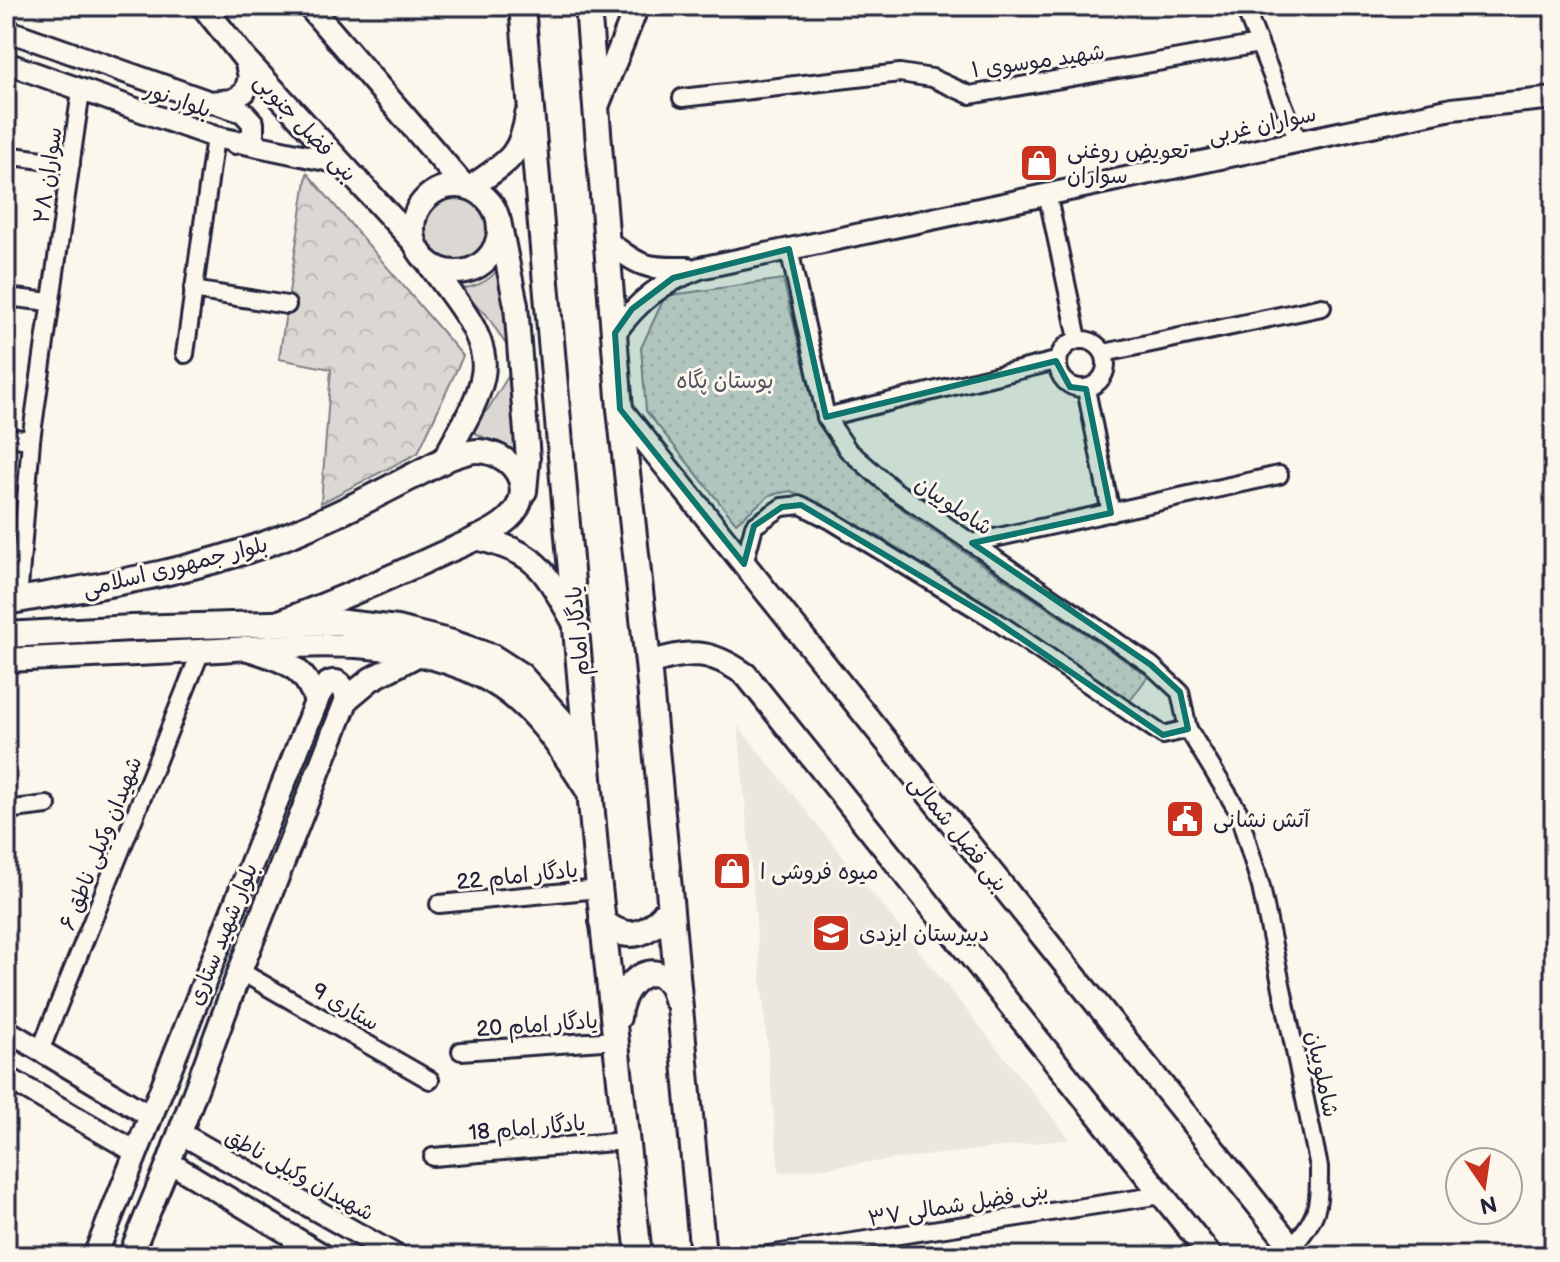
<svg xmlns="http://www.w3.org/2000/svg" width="1560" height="1262" viewBox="0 0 1560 1262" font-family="'Balsamiq Sans','Playpen Sans Arabic',sans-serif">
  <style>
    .built { fill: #ebe7df }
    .grass { fill: #dbd8d3; stroke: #7e7d87; stroke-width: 2 }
    .forest { fill: url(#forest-crowns); stroke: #7e7d87; stroke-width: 2 }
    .park { fill: url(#park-dots); stroke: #7e7d87; stroke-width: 2 }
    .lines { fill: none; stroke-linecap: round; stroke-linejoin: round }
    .minor-casing { stroke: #22223b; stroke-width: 22 }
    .tertiary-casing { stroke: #22223b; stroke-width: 26 }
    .secondary-casing { stroke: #22223b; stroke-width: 28 }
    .primary-casing { stroke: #22223b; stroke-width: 30 }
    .minor { stroke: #fbf7ec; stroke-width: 16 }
    .tertiary { stroke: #fbf7ec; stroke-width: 20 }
    .secondary { stroke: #fbf7ec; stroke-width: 22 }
    .primary { stroke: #fbf7ec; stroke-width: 24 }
    .marked { fill: #0f766e; fill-opacity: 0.2; stroke: #0f766e; stroke-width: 6; stroke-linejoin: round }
    .labels { text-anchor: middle; stroke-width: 6; stroke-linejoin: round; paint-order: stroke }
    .street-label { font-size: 22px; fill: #22223b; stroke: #fbf7ec }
    .poi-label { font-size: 22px; fill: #22223b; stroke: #fbf7ec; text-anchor: start }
    .park-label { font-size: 22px; fill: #505061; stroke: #fbf7ec }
  </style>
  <defs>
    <pattern id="forest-crowns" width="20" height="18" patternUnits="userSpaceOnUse" patternTransform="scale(2)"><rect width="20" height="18" fill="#dbd8d3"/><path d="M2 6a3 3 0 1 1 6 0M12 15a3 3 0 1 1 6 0" fill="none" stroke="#bcb9b6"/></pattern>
    <pattern id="park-dots" width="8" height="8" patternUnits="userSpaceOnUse" patternTransform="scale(2)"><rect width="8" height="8" fill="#dbd8d3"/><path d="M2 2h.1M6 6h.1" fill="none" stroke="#bcb9b6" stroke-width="1.8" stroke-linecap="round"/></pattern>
  </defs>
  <rect width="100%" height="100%" fill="#fbf7ec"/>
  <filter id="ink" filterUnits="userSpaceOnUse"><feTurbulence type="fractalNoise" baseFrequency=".0125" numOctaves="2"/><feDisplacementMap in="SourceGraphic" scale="16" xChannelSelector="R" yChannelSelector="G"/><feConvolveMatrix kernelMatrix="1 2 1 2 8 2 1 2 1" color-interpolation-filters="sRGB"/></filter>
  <g filter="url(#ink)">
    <path class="built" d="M738 726 1070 1139 779 1173Z"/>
    <g class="grass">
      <circle cx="456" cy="230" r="36"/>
      <path d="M499 268 507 346 486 314 458 290C476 286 488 283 499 268Z"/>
      <path d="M509 375 517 454 469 430 488 409Z"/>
    </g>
    <path class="forest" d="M307 173 463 356 418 453 321 503 331 369 279 359Z"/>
    <path class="park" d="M783 279 818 424 839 455 912 517 1148 676 1130 701 882 538 791 491 770 495 736 523 646 411 641 348 665 296Z"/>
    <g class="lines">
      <defs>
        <g id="minor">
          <path d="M1244 6 1298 141"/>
          <path d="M682 98 900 73 932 78 970 95 1259 44"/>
          <path d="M6 155 71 164"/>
          <path d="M1047 193 1078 339"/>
          <path d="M789 249 826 417 848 450 894 490 1151 665 1180 692 1188 729 1238 811 1261 887 1319 1167C1319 1207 1319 1216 1292 1247"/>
          <path d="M193 290 287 305"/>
          <path d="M6 297 50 302"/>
          <circle cx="1082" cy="364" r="24"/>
          <path d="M1104 353 1322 307"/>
          <path d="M185 354 215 137"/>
          <path d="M1086 389 1111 513"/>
          <path d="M826 417 1056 361"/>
          <path d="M6 437 31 440"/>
          <path d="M972 543 1279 475"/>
          <path d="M744 564 754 526 782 507 801 505 832 521 993 619 1163 735 1188 729"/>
          <path d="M18 600 31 440 81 91"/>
          <path d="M6 810 47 805"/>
          <path d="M439 904 599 889"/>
          <path d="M240 971 430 1080"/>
          <path d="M40 1051 201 651"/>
          <path d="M461 1051 616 1040"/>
          <path d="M433 1157 625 1141"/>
          <path d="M290 1256 293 1239"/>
          <path d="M761 1256 1162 1195"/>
        </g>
        <g id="tertiary">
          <path d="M6 30 210 102 232 100 245 92 249 77 245 59"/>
          <path d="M6 63 215 137 340 163"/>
          <path d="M216 103 243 112 253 123V135L247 140 235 143"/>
          <path d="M607 241C641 267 645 269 688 268"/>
          <path d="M615 333C638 301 662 282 700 268L1452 109 1554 98"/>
          <path d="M6 1030 150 1116"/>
          <path d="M6 1077 136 1152"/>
          <path d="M180 1133 397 1256"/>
          <path d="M169 1162 325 1256"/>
        </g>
        <g id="secondary">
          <path d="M203 6 245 59 415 243"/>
          <path d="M309 6 464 186"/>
          <path d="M596 109 637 6"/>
          <circle cx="456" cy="229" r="43"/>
          <path d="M470 188C504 163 520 160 527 115"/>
          <path d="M499 221 516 305 528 459 525 491"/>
          <path d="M430 265C451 295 490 336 483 375 478 404 457 434 444 460"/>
          <path d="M620 409 1299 1256"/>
          <path d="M476 538C540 553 544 570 575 624"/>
          <path d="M282 621C336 601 389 578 441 554 461 545 484 537 502 524 539 498 520 454 479 451 468 450 455 457 444 460"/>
          <path d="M6 660C71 657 135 654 200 651 295 646 405 632 492 682 537 708 564 754 591 796"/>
          <path d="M648 663C691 651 708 648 746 675L1211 1256"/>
          <path d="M316 702C323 681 341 671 347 699"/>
          <path d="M95 1256 316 702C305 664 280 659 245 648"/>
          <path d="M130 1256 169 1162 240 971 347 699 371 679 417 655"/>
        </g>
        <g id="primary">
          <path d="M522 6 596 859 639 1256"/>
          <path d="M588 6 620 409 648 663 703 1256"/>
          <path d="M6 602C98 586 191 573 279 539 336 517 390 488 444 460"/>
          <path d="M6 635 132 628 336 622 397 629 452 643 492 657 520 675 564 724 582 758"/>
          <path d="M602 921C629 945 651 933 670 907"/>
          <path d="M618 1017C621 978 663 951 676 999"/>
        </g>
      </defs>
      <use href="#minor" class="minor-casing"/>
      <use href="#tertiary" class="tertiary-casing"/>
      <use href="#secondary" class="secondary-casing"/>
      <use href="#primary" class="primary-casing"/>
      <use href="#minor" class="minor"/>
      <use href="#tertiary" class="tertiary"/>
      <use href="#secondary" class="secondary"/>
      <use href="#primary" class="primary"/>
    </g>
  </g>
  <path class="marked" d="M789 249 826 417 1056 361 1070 387 1086 389 1111 513 972 543 1151 665 1180 692 1188 729 1163 735 993 619 801 505 782 507 754 526 744 564 620 409 615 333 632 309 673 278Z"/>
  <defs>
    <symbol id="shop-square" viewBox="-11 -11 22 22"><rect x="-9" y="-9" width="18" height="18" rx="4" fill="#c8321e" stroke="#fbf7ec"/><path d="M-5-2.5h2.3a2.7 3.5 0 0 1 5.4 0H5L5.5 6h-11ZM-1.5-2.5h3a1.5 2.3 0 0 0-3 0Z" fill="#fff"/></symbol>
    <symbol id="civic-square" viewBox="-11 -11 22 22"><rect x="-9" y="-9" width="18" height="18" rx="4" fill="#c8321e" stroke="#fbf7ec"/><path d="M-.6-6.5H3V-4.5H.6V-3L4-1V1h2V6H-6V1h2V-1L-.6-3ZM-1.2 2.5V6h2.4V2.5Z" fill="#fff"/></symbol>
    <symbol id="school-square" viewBox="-11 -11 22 22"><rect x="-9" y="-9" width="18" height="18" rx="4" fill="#c8321e" stroke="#fbf7ec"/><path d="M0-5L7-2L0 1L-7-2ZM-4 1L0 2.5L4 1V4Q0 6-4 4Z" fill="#fff"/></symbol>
  </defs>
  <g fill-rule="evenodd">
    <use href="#shop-square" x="1017" y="141" width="44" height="44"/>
    <use href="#civic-square" x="1163" y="797" width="44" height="44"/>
    <use href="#shop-square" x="710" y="849" width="44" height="44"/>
    <use href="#school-square" x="809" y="911" width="44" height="44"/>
  </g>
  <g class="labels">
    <g class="street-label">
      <text transform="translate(1038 60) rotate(-8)" y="8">شهید موسوی ۱</text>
      <text transform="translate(178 99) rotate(19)" y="8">بلوار نور</text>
      <text transform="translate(1262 124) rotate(-12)" y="8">سواران غربی</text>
      <text transform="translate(306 127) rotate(47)" y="8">بنی فضل جنوبی</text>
      <text transform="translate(47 175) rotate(-82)" y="8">سواران ۲۸</text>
      <text transform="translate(954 505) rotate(34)" y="8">شاملوییان</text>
      <text transform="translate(175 566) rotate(-14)" y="8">بلوار جمهوری اسلامی</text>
      <text transform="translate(577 631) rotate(-95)" y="8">یادگار امام</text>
      <text transform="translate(959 833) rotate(51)" y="8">بنی فضل شمالی</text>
      <text transform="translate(100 843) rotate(-68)" y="8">شهیدان وکیلی ناطق ۶</text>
      <text transform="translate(517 875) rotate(-6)" y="8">یادگار امام 22</text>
      <text transform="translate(222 934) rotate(-68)" y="8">بلوار شهید ستاری</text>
      <text transform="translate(346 1006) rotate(30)" y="8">ستاری 9</text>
      <text transform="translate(537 1024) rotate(-4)" y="8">یادگار امام 20</text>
      <text transform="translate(1323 1074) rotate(78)" y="8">شاملوییان</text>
      <text transform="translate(527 1127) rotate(-5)" y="8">یادگار امام 18</text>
      <text transform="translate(300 1174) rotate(29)" y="8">شهیدان وکیلی ناطق</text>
      <text transform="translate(958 1204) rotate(-9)" y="8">بنی فضل شمالی ۳۷</text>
    </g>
    <g class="poi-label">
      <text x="1067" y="158">تعویض روغنی<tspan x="1067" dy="25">سواران</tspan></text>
      <text x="1213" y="827">آتش نشانی</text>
      <text x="760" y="879">میوه فروشی ا</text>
      <text x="859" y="941">دبیرستان ایزدی</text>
    </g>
    <g class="park-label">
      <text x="725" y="388">بوستان پگاه</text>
    </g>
  </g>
  <rect width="1560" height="1262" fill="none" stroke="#fbf7ec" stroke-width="32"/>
  <rect x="16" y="16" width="1528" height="1230" fill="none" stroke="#22223b" stroke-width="3" filter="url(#ink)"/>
  <g transform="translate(1484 1186) rotate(167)"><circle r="38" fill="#fbf7ec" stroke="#a4a2a5" stroke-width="2"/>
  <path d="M0-6L14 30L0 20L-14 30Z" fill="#c8321e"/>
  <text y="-12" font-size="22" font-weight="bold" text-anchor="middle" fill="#22223b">N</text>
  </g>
</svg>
